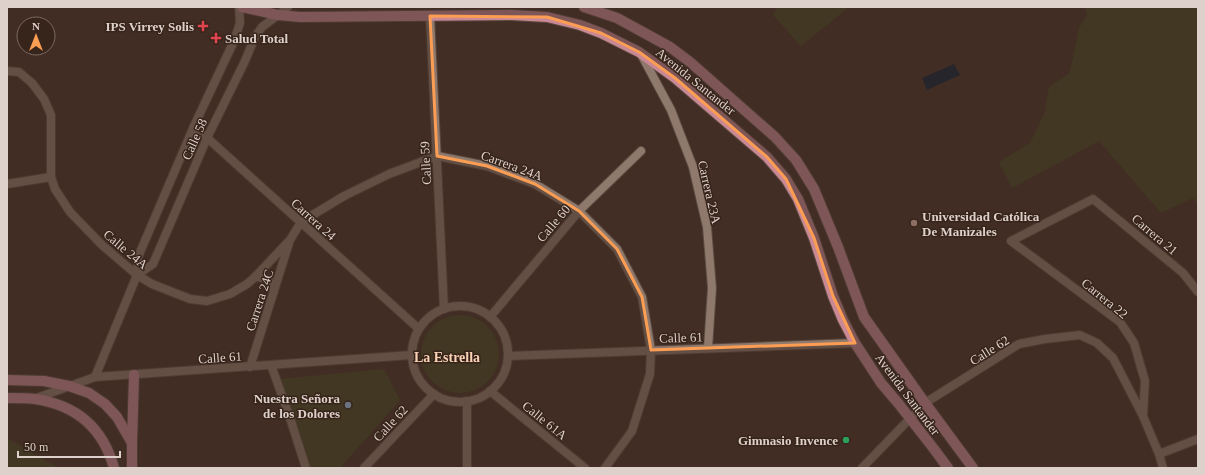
<svg xmlns="http://www.w3.org/2000/svg" width="1205" height="475" viewBox="0 0 1205 475" font-family="'Times New Roman',serif">
  <style>
    .green { fill: #40441f }
    .water { fill: #041b34 }
    .lines { fill: none; stroke-linecap: round; stroke-linejoin: round }
    .minor-casing { stroke: #5b4a41; stroke-width: 10 }
    .tertiary-casing { stroke: #5b4a41; stroke-width: 10 }
    .primary-casing { stroke: #5b4a41; stroke-width: 12 }
    .minor { stroke: #8f796c; stroke-width: 8 }
    .tertiary { stroke: #8f796c; stroke-width: 8 }
    .primary { stroke: #ca8895; stroke-width: 10 }
    .marked { fill: none; stroke: #fc9d54; stroke-width: 3; stroke-linejoin: round }
    .health-dot { fill: #e0444e; stroke: #37241a; stroke-width: 1.5 }
    .education-dot { fill: #8d6e63; stroke: #37241a; stroke-width: 1.5 }
    .worship-dot { fill: #6b7280; stroke: #37241a; stroke-width: 1.5 }
    .leisure-dot { fill: #2e9e5b; stroke: #37241a; stroke-width: 1.5 }
    .labels { text-anchor: middle; stroke-width: 3; stroke-linejoin: round; paint-order: stroke }
    .poi-label { font-size: 13px; font-weight: bold; fill: #ded1cb; stroke: #37241a; text-anchor: end }
    .street-label { font-size: 13px; fill: #ded1cb; stroke: #37241a }
    .neighbourhood-label { font-size: 14px; font-weight: bold; fill: #fad1b5; stroke: #37241a }
  </style>
  <rect width="100%" height="100%" fill="#422e24"/>
  <g class="green">
    <path d="M777 7H849L801 46 773 15Z"/>
    <path d="M1085 7H1198V205L1193 198 1161 213 1099 141 1012 188 999 162 1030 143 1045 112 1049 87 1070 73 1079 28 1087 16Z"/>
    <circle cx="460" cy="354" r="39"/>
    <path d="M384 369 400 400 340 468H308L280 379Z"/>
    <path d="M7 438 59 468H7Z"/>
  </g>
  <path class="water" d="M954 64 960 75 927 90 922 78Z"/>
  <g class="lines">
    <defs>
      <g id="minor">
        <path d="M430 16 444 309"/>
        <path d="M641 54 671 110 693 167 707 227 712 288 708 348"/>
        <path d="M7 71 19 72 32 83 44 99 51 115V177L55 189 70 212 102 245 137 275 152 284 190 299 207 301 230 294 247 284 255 277 290 240 301 222 344 196 389 174 437 156 487 166 535 184 579 211 617 249 642 297 651 350 650 374 632 431 605 468"/>
        <path d="M194 126 419 329"/>
        <path d="M7 184 51 177"/>
        <path d="M137 275 153 264 207 138 245 61 255 37 262 27 278 15"/>
        <path d="M255 277C266 277 271 280 274 291"/>
        <path d="M490 317 579 211 641 151"/>
        <path d="M508 356 855 343"/>
        <path d="M271 365 289 415 306 468"/>
        <path d="M250 367 289 243"/>
        <path d="M95 377 137 275 138 257 194 126 234 41 240 23 239 7"/>
        <path d="M467 401V468"/>
        <path d="M1143 416 1145 381 1134 343 1120 322 1011 241 1093 199 1183 273 1198 292"/>
        <path d="M1159 454 1163 468"/>
        <path d="M364 468 434 394"/>
      </g>
      <g id="tertiary">
        <path d="M278 15 288 7"/>
        <circle cx="460" cy="354" r="48"/>
        <path d="M490 391 585 468"/>
        <path d="M34 399 95 377 412 355"/>
        <path d="M862 468 925 403 1019 344 1045 339 1080 335 1097 343 1113 358 1143 416 1159 454 1198 439"/>
      </g>
      <g id="primary">
        <path d="M242 7 278 15 300 17 512 15 547 17 580 25 601 33 639 52 675 78 767 157 786 179 798 199 814 238 833 296 843 320 855 343 881 383 898 403 934 449 948 468"/>
        <path d="M584 7 617 18 670 47 690 62 775 137 796 160 814 189 838 247 864 317 925 403 973 468"/>
        <path d="M7 380 44 381 69 386 89 393 105 404 117 417 132 443V468"/>
        <path d="M7 398C16 398 26 398 35 399 76 405 103 428 114 468"/>
        <path d="M132 443 134 375"/>
      </g>
    </defs>
    <use href="#minor" class="minor-casing"/>
    <use href="#tertiary" class="tertiary-casing"/>
    <use href="#primary" class="primary-casing"/>
    <use href="#minor" class="minor"/>
    <use href="#tertiary" class="tertiary"/>
    <use href="#primary" class="primary"/>
  </g>
  <path d="M0 0H1205V475H0ZM430 16 547 17 601 33 639 52 675 78 767 157 786 179 814 238 833 296 855 343 651 350 642 297 617 249 579 211 535 184 487 166 437 156Z" fill="#422e24" fill-opacity=".55" fill-rule="evenodd"/>
  <path class="marked" d="M430 16 547 17 601 33 639 52 675 78 767 157 786 179 814 238 833 296 855 343 651 350 642 297 617 249 579 211 535 184 487 166 437 156Z"/>
  <g class="health-dot">
    <path d="M201 20h4v4h4v4h-4v4h-4v-4h-4v-4h4z"/>
    <path d="M214 32h4v4h4v4h-4v4h-4v-4h-4v-4h4z"/>
  </g>
  <circle class="education-dot" cx="914" cy="223" r="4"/>
  <circle class="worship-dot" cx="348" cy="405" r="4"/>
  <circle class="leisure-dot" cx="846" cy="440" r="4"/>
  <g class="labels">
    <g class="poi-label">
      <text x="194" y="31">IPS Virrey Solis</text>
      <text x="225" y="43" text-anchor="start">Salud Total</text>
      <text x="922" y="221" text-anchor="start">Universidad Católica<tspan x="922" dy="15">De Manizales</tspan></text>
      <text x="340" y="403">Nuestra Señora<tspan x="340" dy="15">de los Dolores</tspan></text>
      <text x="838" y="445">Gimnasio Invence</text>
    </g>
    <g class="street-label">
      <text transform="translate(696 81) rotate(39)" y="5">Avenida Santander</text>
      <text transform="translate(194 139) rotate(-66)" y="5">Calle 58</text>
      <text transform="translate(425 163) rotate(-93)" y="5">Calle 59</text>
      <text transform="translate(512 165) rotate(20)" y="5">Carrera 24A</text>
      <text transform="translate(710 192) rotate(77)" y="5">Carrera 23A</text>
      <text transform="translate(314 219) rotate(42)" y="5">Carrera 24</text>
      <text transform="translate(553 223) rotate(-50)" y="5">Calle 60</text>
      <text transform="translate(1155 234) rotate(40)" y="5">Carrera 21</text>
      <text transform="translate(126 249) rotate(40)" y="5">Calle 24A</text>
      <text transform="translate(1105 298) rotate(39)" y="5">Carrera 22</text>
      <text transform="translate(259 300) rotate(-72)" y="5">Carrera 24C</text>
      <text transform="translate(681 337) rotate(-2)" y="5">Calle 61</text>
      <text transform="translate(989 350) rotate(-32)" y="5">Calle 62</text>
      <text transform="translate(220 357) rotate(-4)" y="5">Calle 61</text>
      <text transform="translate(908 394) rotate(53)" y="5">Avenida Santander</text>
      <text transform="translate(545 420) rotate(39)" y="5">Calle 61A</text>
      <text transform="translate(390 423) rotate(-47)" y="5">Calle 62</text>
    </g>
    <g class="neighbourhood-label">
      <text x="447" y="362">La Estrella</text>
    </g>
  </g>
  <rect width="1205" height="475" fill="none" stroke="#ded1cb" stroke-width="16"/>
  <g transform="translate(36 36)"><circle r="19" fill="#37241a" stroke="#7a6961"/>
  <path d="M0-3L7 15L0 10L-7 15Z" fill="#fc9d54"/>
  <text y="-6" font-size="11" font-weight="bold" text-anchor="middle" fill="#ded1cb">N</text>
  </g>
  <path d="M18 451v6h102v-6" fill="none" stroke="#ded1cb" stroke-width="2"/>
  <text x="24" y="451" font-size="12" fill="#ded1cb" stroke="#37241a" stroke-width="3" paint-order="stroke">50 m</text>
</svg>
